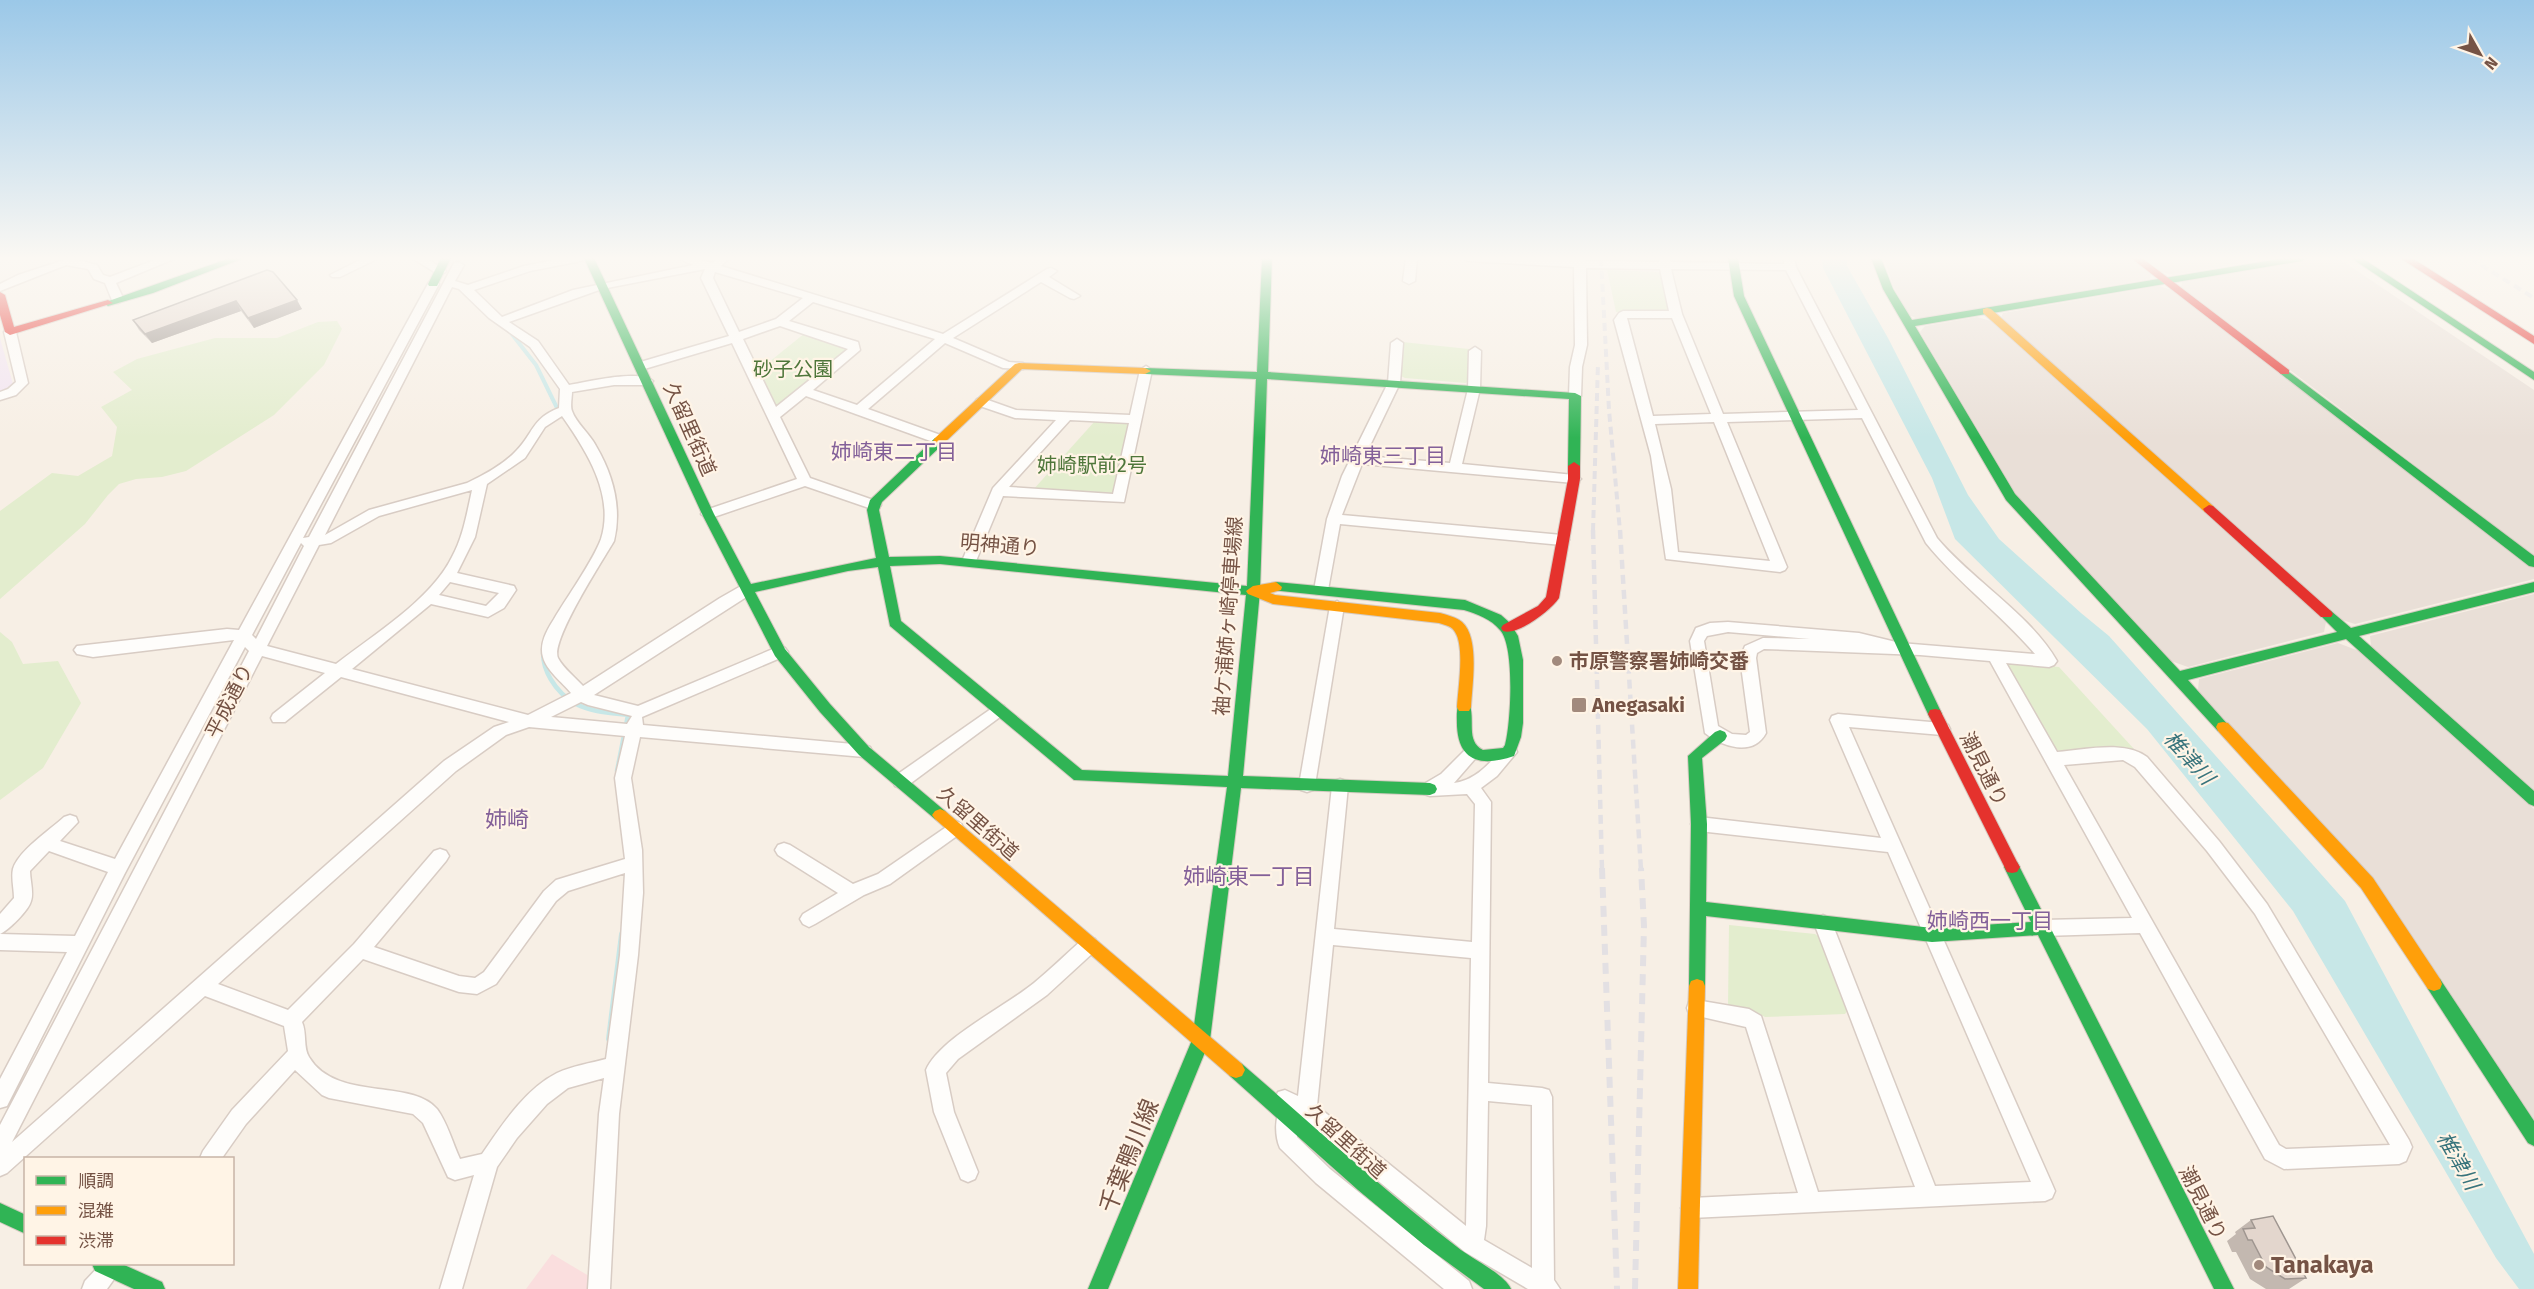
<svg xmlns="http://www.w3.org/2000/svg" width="2534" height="1289" viewBox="0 0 2534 1289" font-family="'Fira Sans','Noto Sans JP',sans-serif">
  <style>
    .industrial { fill: #e9dfd7 }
    .education { fill: #f2e4f1 }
    .medical { fill: #fadede }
    .green { fill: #e3edce }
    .water { fill: #c7e7e7 }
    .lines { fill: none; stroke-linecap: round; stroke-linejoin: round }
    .stream-far2 { stroke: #c7e7e7; stroke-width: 4 }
    .stream-far1 { stroke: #c7e7e7; stroke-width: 4.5 }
    .stream { stroke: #c7e7e7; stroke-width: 6 }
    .street-casing { stroke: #d8ccc4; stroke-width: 3 }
    .fast-casing { stroke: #d6cbc2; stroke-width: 2 }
    .slow-casing { stroke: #d6cbc2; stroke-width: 2 }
    .jam-casing { stroke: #d6cbc2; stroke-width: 2 }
    .street { fill: #fefdfb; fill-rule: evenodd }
    .fast { fill: #30b455; fill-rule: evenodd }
    .slow { fill: #ff9f0a; fill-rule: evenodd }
    .jam { fill: #e5322d; fill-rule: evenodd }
    .rail-far2 { stroke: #e3e0e3; stroke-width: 4; stroke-dasharray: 8 5; stroke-linecap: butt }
    .rail-far1 { stroke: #e3e0e3; stroke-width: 4.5; stroke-dasharray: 9 6; stroke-linecap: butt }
    .rail { stroke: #e3e0e3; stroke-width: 6; stroke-dasharray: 11 8; stroke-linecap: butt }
    .wall { fill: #c3b8b0 }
    .shaded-wall { fill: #9f9690 }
    .building { fill: #e3d6cd; stroke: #9f9690; stroke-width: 1.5 }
    .poi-dot { fill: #a28a7d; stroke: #fff4e6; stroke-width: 2 }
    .labels { text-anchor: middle; stroke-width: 4.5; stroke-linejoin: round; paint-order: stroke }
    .park-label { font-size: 20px; fill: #4e763a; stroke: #fff4e6 }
    .street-label { font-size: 20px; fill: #755345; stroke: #fff4e6 }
    .poi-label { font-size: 20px; font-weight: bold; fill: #755345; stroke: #fff4e6; text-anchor: start }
    .neighbourhood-label { font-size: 21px; fill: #836099; stroke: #fff4e6 }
    .water-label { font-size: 21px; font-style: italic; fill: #38747c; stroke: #fff4e6 }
    .quarter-label { font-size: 22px; fill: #836099; stroke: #fff4e6 }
    .near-street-label { font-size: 24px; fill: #755345; stroke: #fff4e6 }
    .near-poi-label { font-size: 24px; font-weight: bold; fill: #755345; stroke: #fff4e6; text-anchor: start }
  </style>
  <rect width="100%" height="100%" fill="#f7efe5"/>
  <g class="industrial">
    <path d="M1884 258H2130L2151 274 2150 279 1918 319 1909 315 1893 286Z"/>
    <path d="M2143 258H2272L2174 275 2161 272Z"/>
    <path d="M2322 258H2338L2534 390V556L2181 287 2182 282Z"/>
    <path d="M2159 286 2172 290 2534 568V579L2355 624 2339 619 2001 318 2003 313Z"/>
    <path d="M1977 317 1991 321 2326 622 2324 632 2188 667 2171 661 2016 494 1920 332 1925 326Z"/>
    <path d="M2534 594V791L2371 646 2370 636Z"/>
    <path d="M2338 643 2359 651 2534 809V1120L2431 966 2198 690 2199 679Z"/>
  </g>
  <path class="education" d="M0 338 13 384 0 393Z"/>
  <path class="medical" d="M552 1254 604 1285V1289H526Z"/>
  <g class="green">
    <path d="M1607 270 1661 272 1669 308 1666 310 1616 312Z"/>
    <path d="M337 321 342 329 324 365 274 415 186 471 162 477 136 479 119 484 108 495 85 524 0 599V511L52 473 78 476 112 456 117 427 101 407 132 390 113 372 137 359 215 338H277L318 322Z"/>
    <path d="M805 333 848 347 849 350 780 406H774L758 371Z"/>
    <path d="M1402 342 1469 349V380L1466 383 1405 378 1401 376Z"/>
    <path d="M1095 421 1126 422 1129 424 1115 494 1111 496 1033 490Z"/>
    <path d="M0 632 12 642 23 664 58 661 81 703 43 768 0 800Z"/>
    <path d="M2009 662 2059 667 2134 749 2061 752 2054 748 2006 666Z"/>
    <path d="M1729 925 1815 934 1824 941 1849 1008 1845 1014 1765 1017 1758 1013 1728 1006Z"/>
  </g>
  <path class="water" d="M1822 258H1847V266L1888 338 1968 495 1999 539 2081 613 2109 636 2345 901 2534 1254V1289H2519L2496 1258 2293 911 2147 729 1955 539 1932 478 1823 268Z"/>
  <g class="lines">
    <path class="stream-far2" d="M511 333 536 365 559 412"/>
    <path class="stream-far1" d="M544 645C539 668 556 693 576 704 591 712 612 713 628 715L617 771"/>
    <path class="stream" d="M609 1039 622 934"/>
    <defs>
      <g id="street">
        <path d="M70 258 97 265 103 275 110 277 160 258H176L116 283 124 300 118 303 112 300 105 283 94 279 88 269 66 265 0 291V284L18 275Z"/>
        <path d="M364 258H379L340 277H332L330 275Z"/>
        <path d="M412 258H426L446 271 444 273H436Z"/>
        <path d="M564 258H587L581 261 530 271 474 290 502 317 573 290 693 265 678 258H694L712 263 718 258H729L721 266 943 334 1047 269 1051 268 1057 271 1049 277 1080 296 1074 299 1070 298 1041 282 953 338 1009 362 1023 363V369L1003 368 945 343 868 409 946 437 947 440 946 443H936L806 396 780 417 810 478 879 502 881 505 879 508H869L805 486 708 519 701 514 703 511 797 479 732 343 641 370 635 366 637 363 729 336 701 278 705 269 602 289 509 322 538 341 569 385C587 382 640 369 653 381L647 385H614L572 392C572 397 570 406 572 411 576 423 590 434 596 446 613 475 622 508 614 541 603 560 550 641 558 658 563 668 576 678 583 686L720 598 741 586H751L753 590 751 594 594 695 638 706 780 646 785 648 788 652 785 656 642 717 643 725 864 745 870 747 872 751 870 755 864 757 640 737 631 778 642 850 643 893 638 955 619 1114 610 1289H588L599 1114 604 1078 568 1088 547 1104 517 1138 497 1167 462 1289H440L474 1175 455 1180 448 1177 423 1123 413 1114 329 1098 322 1095 295 1070 246 1124 222 1158H200L203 1151 232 1110 288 1051 284 1026 205 996 7 1173 0 1176V1125L249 651 245 647 125 873 7 1106 0 1108V1079L67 952 0 950V934L75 936 108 872 49 851 30 871C30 880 34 893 31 901 29 910 8 931 0 934V914L14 898C14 889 11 877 13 869 18 851 50 830 64 817L70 815 76 817 78 822 60 841 115 859 234 640 93 657 77 654 74 650 77 646 227 629 239 630 429 282H437L439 284 303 538 309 537 454 263 458 262 464 265 455 281 468 285 524 266ZM715 272 803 298 776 319 739 332 713 278ZM452 287 459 289 489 318 530 347 560 389 559 408C531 419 534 433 516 451 503 465 484 475 467 483L369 510 325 535ZM813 302 935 339 857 405 813 390 860 350 858 342 789 321ZM780 326 848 349 776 407 743 339ZM562 416C586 450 615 495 601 539 593 561 567 597 554 619 547 630 539 644 543 657 546 670 563 683 571 693L528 715 352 669 431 604 488 617 504 608 516 590 514 586 457 573 475 537 487 484 525 458 545 427ZM472 490C467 513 463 537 452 557 431 600 373 635 336 664L267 646 319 545 331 543 379 516ZM301 543 304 546 256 639 252 635ZM450 582 499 593 486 606 439 595ZM262 656 325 673 273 714 271 718 273 722H285L341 677 509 722 494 727 444 761 12 1142ZM581 702 588 705 632 716 627 724 551 717ZM529 727 625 736 615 778 625 859 556 880 544 891 484 972 475 978 459 976 374 947 446 861 449 856 446 851 440 849 434 851 354 944 288 1010 218 984 456 771 506 735ZM625 873 620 955 606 1059C591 1063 572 1066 557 1073 525 1089 502 1125 482 1154L460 1159C453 1144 447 1122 437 1109 411 1078 336 1102 309 1057 303 1048 307 1033 302 1022L363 959 459 992 477 994 496 984 556 901 568 891Z"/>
        <path d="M1406 258H1417L1415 281 1409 284 1403 281Z"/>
        <path d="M1463 258 1574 260 1575 258H1585L1586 261 1659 262 1660 258H1670L1671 262 1784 264V258H1794L1796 267 1937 538C1972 580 2030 614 2057 661L2054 665 2049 667 2006 663 2057 752C2084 750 2124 740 2147 757L2219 841 2267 904 2409 1140 2412 1147 2406 1161 2399 1164 2284 1169 2265 1159 2140 933 2043 936 2037 933 2034 928 2037 923 2043 920 2132 918 1990 661 1920 655 1764 649 1757 653 1756 658 1766 733C1753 757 1723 747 1705 733L1690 641 1696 628 1710 623 1728 622 1859 633 1900 643 2035 654C2001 614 1959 584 1926 543L1862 418 1727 422 1787 567 1785 570 1780 572 1666 559 1651 456 1614 320 1619 313 1623 311H1669L1660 269 1586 268 1587 345 1582 367 1581 396 1575 400 1569 396 1570 367 1575 345 1574 267 1468 261ZM1671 269 1786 270 1858 410 1723 414 1682 314ZM1627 318H1672L1711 414 1653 416ZM1714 422 1770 561 1678 552 1671 489 1655 424ZM1728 632 1810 639 1763 638 1745 646 1740 658 1750 732 1746 735 1732 734 1718 726 1704 641 1707 636ZM2123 760 2135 767 2207 851 2255 914 2390 1145 2286 1149 2279 1145 2064 765Z"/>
        <path d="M10 328 16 332 28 383 16 395 0 400V392L8 389 16 382 4 332Z"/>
        <path d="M1397 339 1403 343 1400 383 1365 456 1450 463 1468 389 1469 351 1475 347 1481 351 1480 389 1462 464 1574 475 1581 479 1574 483 1362 464 1342 515 1562 535 1569 540 1562 545 1340 524 1328 590 1326 594H1316L1314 590 1327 519 1342 476 1388 383 1391 343Z"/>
        <path d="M1146 366 1152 370 1124 502 1003 496 976 561 974 564H964L962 561 993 488 1056 420 1015 418 977 405 975 402 977 399H985L1016 410 1130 415 1140 370ZM1070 420 1129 423 1113 494 1009 487Z"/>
        <path d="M1337 601 1344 606 1315 785 1313 790 1307 792 1301 790 1299 785 1330 606Z"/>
        <path d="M998 704 1004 706 1006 710 1004 714 907 786 901 788 895 786 893 781 895 776Z"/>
        <path d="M1838 714 1942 723 1948 725 1950 729 1948 733 1942 735 1849 727 2052 1184 2055 1191 2052 1198 2045 1201 1691 1218 1684 1215 1681 1208 1684 1201 1691 1198 1798 1193 1746 1027 1689 1014 1687 1008 1689 1002 1696 1000 1749 1009 1761 1016 1818 1192 1915 1187 1814 923 1817 918 1823 915 1829 918 1832 923 1935 1186 2031 1182 1888 852 1699 831 1693 829 1691 824 1693 819 1699 817 1881 838 1830 720 1832 716Z"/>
        <path d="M1473 746 1479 748 1481 752 1454 783C1476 780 1489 764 1503 748L1509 746 1515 748 1517 752 1497 776 1481 788 1491 802 1488 1083 1542 1088 1549 1090 1552 1097 1554 1280 1560 1289H1528L1465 1252 1310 1125 1306 1126 1299 1124 1297 1119V1137L1330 1169 1469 1281 1472 1289H1444L1316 1183 1280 1148C1275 1137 1274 1116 1282 1108L1278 1106 1275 1099 1278 1092 1285 1090 1298 1096 1332 786 1334 781 1340 779 1346 781 1348 786 1334 929 1472 942 1475 804 1467 794 1430 796 1424 794 1422 789 1424 784 1441 774 1467 748ZM1333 945 1471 958 1466 1226 1317 1106ZM1488 1101 1532 1105V1268L1484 1240 1486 1226Z"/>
        <path d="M955 821 961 823 963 828 961 833 890 884 864 895 815 924 809 927 803 924 800 919 803 914 838 893 778 855 775 850 778 845 784 843 790 845 853 884 878 874Z"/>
        <path d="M1089 937 1095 939 1098 945 1095 951 1047 995 958 1059 946 1073 954 1112 978 1172 975 1179 968 1182 961 1179 934 1112 926 1070C940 1038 1006 1006 1034 983 1051 969 1066 954 1083 939Z"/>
        <path d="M101 1264H120L122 1268 107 1289H82L85 1281Z"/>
      </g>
      <g id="fast">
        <path d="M230 258H244L153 293 108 306 103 303Z"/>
        <path d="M441 258H451L437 286H429L428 284Z"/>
        <path d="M584 258H594L714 514 751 584 876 558 867 510 870 500 935 438 939 437 945 441 943 444 882 502 879 510 889 557 940 556 1247 586 1256 379 1145 374 1139 371 1145 368 1257 372 1262 258H1272L1268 372 1575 393 1581 396 1580 466 1574 470 1568 466 1569 399 1267 379 1260 591 1243 776 1430 783 1435 785 1437 789 1435 793 1430 795 1241 788 1210 1040 1108 1289H1088L1192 1040 1227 787 1074 780 890 626 878 567 848 571 755 592 785 649 830 704 869 747 945 811 948 815 945 819 940 821 935 819 859 755 820 712 775 656 702 514ZM940 564 1246 595 1228 776 1082 770 901 621 890 566Z"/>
        <path d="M1728 258H1738L1744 296 1942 714 1940 718H1930L1928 714 1734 296Z"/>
        <path d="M1871 258H1881L1893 289 1912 320 2285 258H2307L2302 261 1915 326 2015 494 2180 671 2337 632 2319 614 2326 609 2331 611 2351 628 2534 582V592L2359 636 2534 791V806L2529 804 2346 639 2188 680 2230 727 2228 731H2218L2006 500 1883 289Z"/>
        <path d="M2351 258H2362L2534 372V380Z"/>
        <path d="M2285 369 2534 556V567L2529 566 2281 374 2279 372Z"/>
        <path d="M1276 582 1465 600 1501 615 1510 623 1518 636 1523 660V723L1521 737 1514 756C1484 766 1459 764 1457 726 1457 719 1456 710 1459 703H1469C1476 719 1465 741 1483 750L1503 748 1505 745C1511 723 1515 646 1500 630 1491 619 1477 614 1464 610L1271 590 1270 587Z"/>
        <path d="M1720 730 1725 732 1727 736 1725 740 1702 758 1707 824 1706 902 1932 928 2031 922 2004 867 2007 862 2012 861 2017 862 2234 1289H2214L2038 935 1932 942 1706 916 1705 986 1703 991 1697 993 1691 991 1689 986 1691 824 1688 756 1715 732Z"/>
        <path d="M2434 977 2440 979 2534 1121V1146L2528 1143 2428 989 2426 984 2428 979Z"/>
        <path d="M1236 1062 1242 1064C1315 1127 1385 1192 1461 1250 1475 1260 1505 1275 1511 1289H1484L1424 1245 1358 1190 1230 1076 1227 1070 1230 1064Z"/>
        <path d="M0 1203 26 1215V1234L0 1222Z"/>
        <path d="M92 1264H122L162 1282 165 1289H134L95 1271Z"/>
      </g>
      <g id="slow">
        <path d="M1987 308 1991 309 2213 506 2215 509 2213 512H2205L1983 313V309Z"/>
        <path d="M1019 363 1145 368 1151 371 1145 374 1022 369 943 444H935L933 441 935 438 1015 364Z"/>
        <path d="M1276 582 1282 587 1281 590 1270 593 1275 595 1440 613C1447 615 1456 617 1462 622 1480 638 1472 685 1471 707L1469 711H1459L1457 707C1458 689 1465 647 1455 632 1452 626 1445 625 1439 623L1273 604 1248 594 1246 591 1253 586Z"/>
        <path d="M2223 722 2228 723 2373 878 2440 979 2442 984 2440 989 2434 991 2428 989 2361 888 2218 731 2216 727 2218 723Z"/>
        <path d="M940 809 945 811 1242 1064 1245 1070 1242 1076 1236 1078 1230 1076 935 819 932 815 935 811Z"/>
        <path d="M1697 979 1703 981 1705 986 1698 1289H1678L1689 986 1691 981Z"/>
      </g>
      <g id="jam">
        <path d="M2131 258H2142L2289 370V374H2281Z"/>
        <path d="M2400 258H2412L2534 336V344Z"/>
        <path d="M0 292 5 295 14 327 108 300 113 303 10 335 5 332 0 315Z"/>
        <path d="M1574 462 1580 466V479L1559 598C1551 610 1518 636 1503 631L1501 628 1503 625 1538 606 1546 597 1568 479V466Z"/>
        <path d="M2209 505 2213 506 2331 611 2333 614 2331 617H2321L2205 512 2203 509Z"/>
        <path d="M1935 709 1940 710 1942 714 2017 862 2020 867 2017 872 2012 873 2007 872 1928 714 1930 710Z"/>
      </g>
    </defs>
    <use href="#street" class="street-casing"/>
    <use href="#fast" class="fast-casing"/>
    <use href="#slow" class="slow-casing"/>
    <use href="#jam" class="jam-casing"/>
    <use href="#street" class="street"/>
    <use href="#fast" class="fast"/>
    <use href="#slow" class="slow"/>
    <use href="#jam" class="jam"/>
    <g class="rail-far2">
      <path d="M1601 258 1609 410 1620 531"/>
      <path d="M2470 258 2534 298"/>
      <path d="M1593 531 1598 363"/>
    </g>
    <g class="rail-far1">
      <path d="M1593 530 1602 870"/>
      <path d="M1620 530 1641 870"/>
    </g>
    <g class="rail">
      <path d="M1602 868 1617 1289"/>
      <path d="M1635 1289 1644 926 1641 868"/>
    </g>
  </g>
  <g class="wall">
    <path d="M267 270 302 309 254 328 241 311 152 343 139 330 133 320Z"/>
    <path d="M2251 1220 2306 1278 2289 1289H2266L2250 1279 2236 1252H2232L2227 1241 2236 1234 2235 1232Z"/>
  </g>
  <g class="shaded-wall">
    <path d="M297 300 302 309 254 328 248 318Z"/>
    <path d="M236 301 241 311 152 343 145 334Z"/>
  </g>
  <g class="building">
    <path d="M267 270 273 272 297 300 248 318 236 301 145 334 133 320Z"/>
    <path d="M2273 1216 2306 1278 2285 1279 2266 1267 2252 1240H2248L2243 1229 2255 1228 2251 1220Z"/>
  </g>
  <linearGradient id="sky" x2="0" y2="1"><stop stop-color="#9bc8e8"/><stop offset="0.59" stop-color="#fbf8f3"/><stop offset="1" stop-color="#fbf8f3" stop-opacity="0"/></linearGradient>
  <rect width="2534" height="438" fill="url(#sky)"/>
  <g class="poi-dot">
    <circle cx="1557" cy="661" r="6"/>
    <rect x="1571" y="697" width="16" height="16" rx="3"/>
    <circle cx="2259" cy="1265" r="6"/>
  </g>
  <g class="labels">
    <g class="park-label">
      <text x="793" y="376">砂子公園</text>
      <text x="1092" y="472">姉崎駅前2号</text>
    </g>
    <g class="street-label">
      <text transform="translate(690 429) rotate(66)" y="7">久留里街道</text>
      <text transform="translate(1000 545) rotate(5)" y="7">明神通り</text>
      <text transform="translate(1228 616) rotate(-86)" y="7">袖ケ浦姉ヶ崎停車場線</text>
      <text transform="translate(229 701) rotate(-63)" y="7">平成通り</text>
      <text transform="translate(1984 769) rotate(63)" y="7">潮見通り</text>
      <text transform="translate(978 823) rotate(41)" y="7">久留里街道</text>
      <text transform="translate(1346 1141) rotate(42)" y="7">久留里街道</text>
      <text transform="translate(2203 1203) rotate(63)" y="7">潮見通り</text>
    </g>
    <g class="poi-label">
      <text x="1569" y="668">市原警察署姉崎交番</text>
      <text x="1592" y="712">Anegasaki</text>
    </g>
    <g class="neighbourhood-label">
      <text x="894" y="459">姉崎東二丁目</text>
      <text x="1383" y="463">姉崎東三丁目</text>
      <text x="1990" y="928">姉崎西一丁目</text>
    </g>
    <g class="water-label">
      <text transform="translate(2189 758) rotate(48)" y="7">椎津川</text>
      <text transform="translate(2458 1161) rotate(60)" y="7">椎津川</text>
    </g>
    <g class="quarter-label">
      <text x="507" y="827">姉崎</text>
      <text x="1249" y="884">姉崎東一丁目</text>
    </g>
    <g class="near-street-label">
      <text transform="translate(1129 1156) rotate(-68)" y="8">千葉鴨川線</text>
    </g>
    <g class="near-poi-label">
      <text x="2271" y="1273">Tanakaya</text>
    </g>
  </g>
  <rect x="24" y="1157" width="210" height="108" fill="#fff4e6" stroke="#c8b4a6" stroke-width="1.5"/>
  <rect x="36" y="1176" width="30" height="9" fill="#30b455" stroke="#c8b4a6" stroke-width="1.5"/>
  <text x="78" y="1187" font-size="18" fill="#755345">順調</text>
  <rect x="36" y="1206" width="30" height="9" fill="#ff9f0a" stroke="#c8b4a6" stroke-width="1.5"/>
  <text x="78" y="1217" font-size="18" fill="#755345">混雑</text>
  <rect x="36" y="1236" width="30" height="9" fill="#e5322d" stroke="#c8b4a6" stroke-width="1.5"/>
  <text x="78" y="1247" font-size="18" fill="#755345">渋滞</text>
  <g transform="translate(2480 54) rotate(130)" stroke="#fff4e6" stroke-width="4.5" paint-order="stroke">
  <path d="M0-4.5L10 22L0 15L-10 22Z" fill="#755345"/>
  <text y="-9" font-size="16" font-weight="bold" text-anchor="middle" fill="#755345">N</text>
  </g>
</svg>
